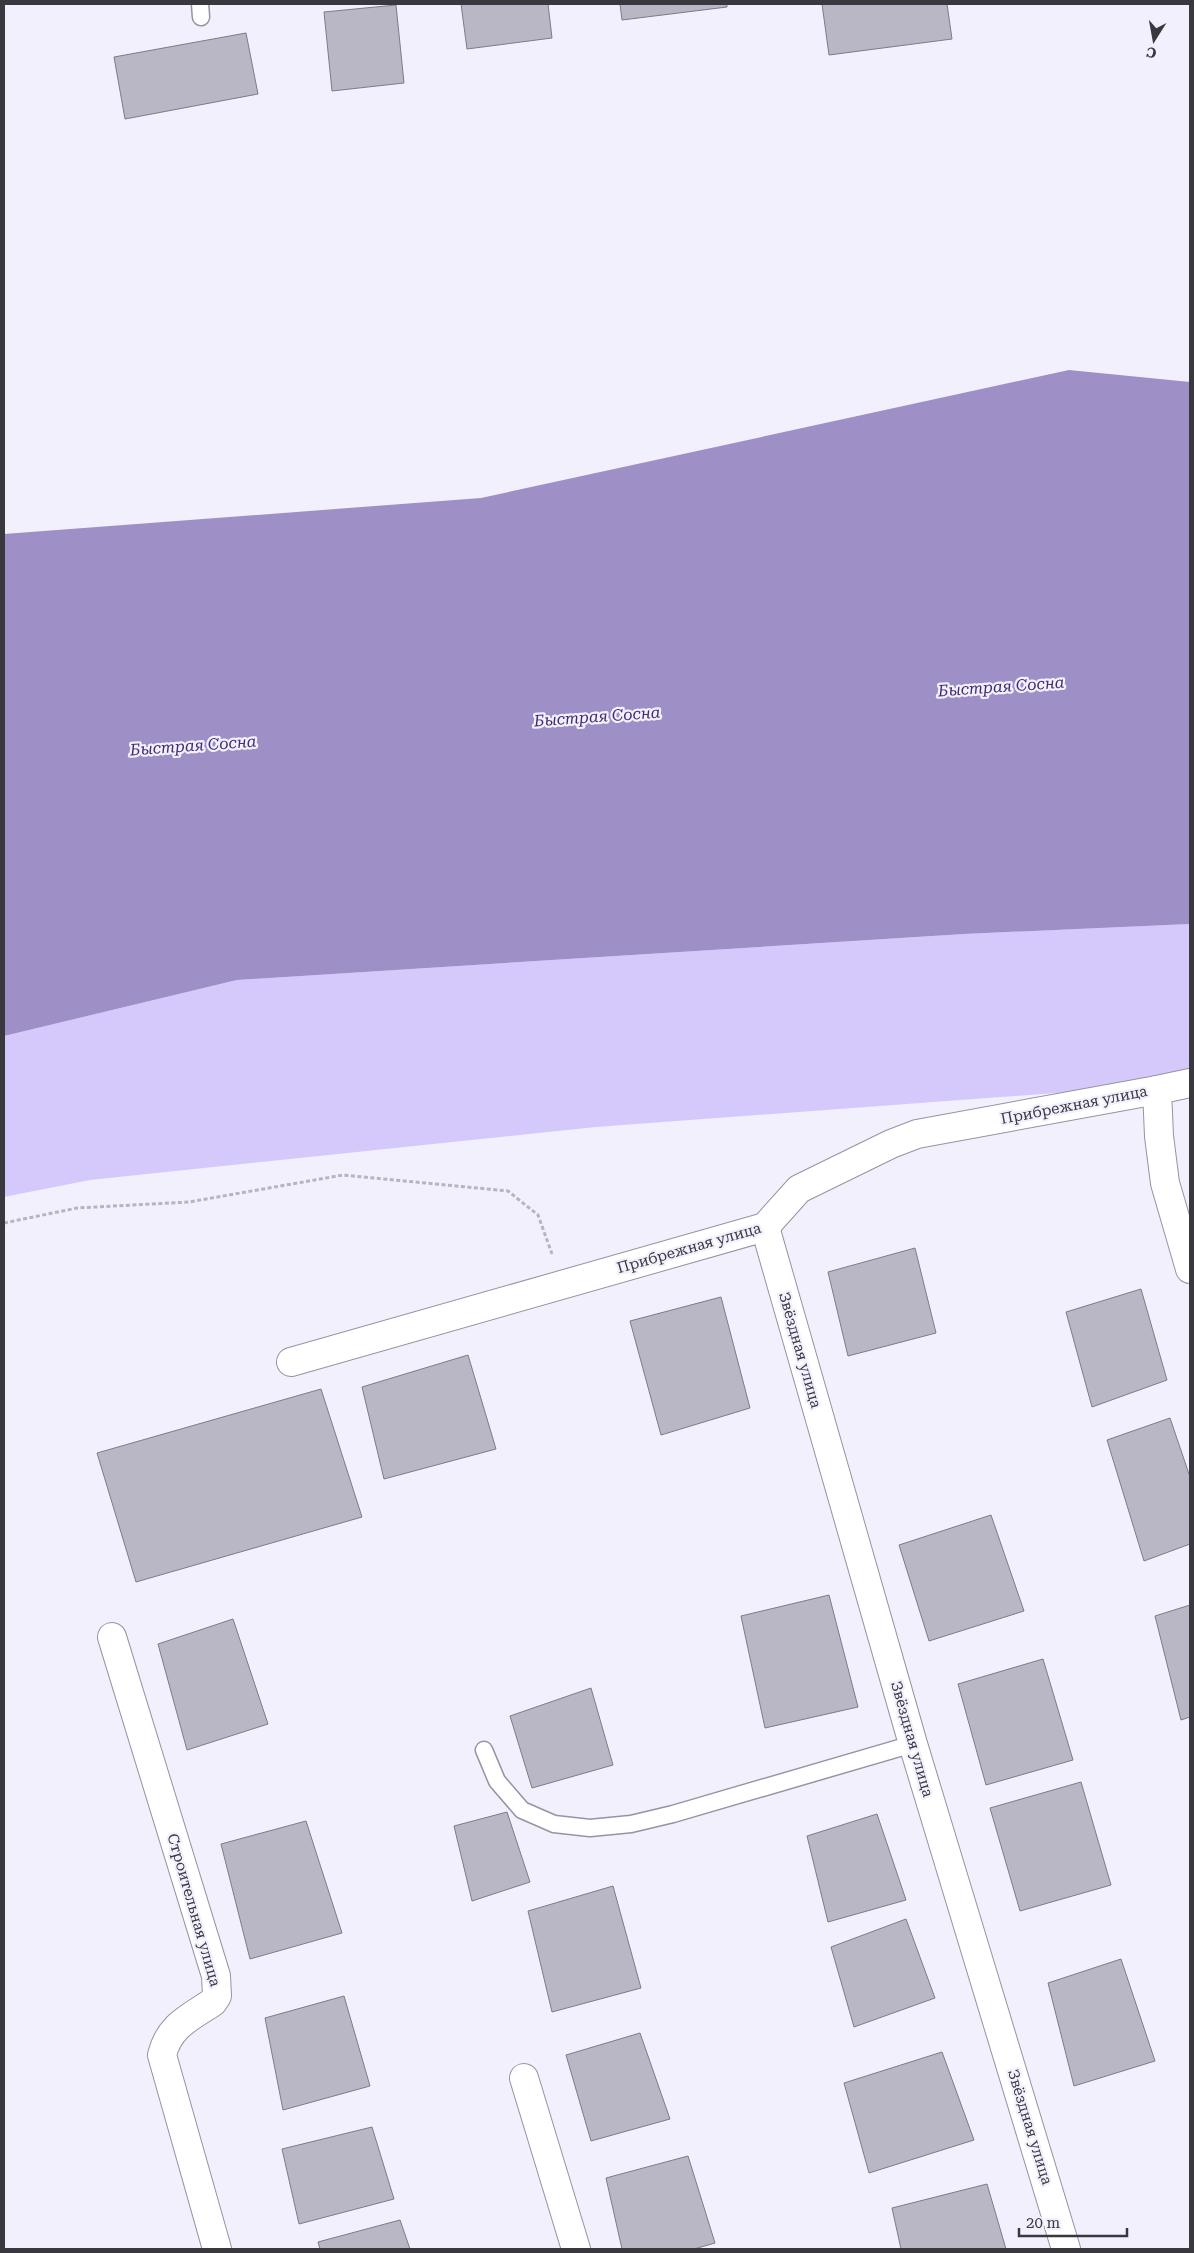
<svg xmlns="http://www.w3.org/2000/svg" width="1194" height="2253" viewBox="0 0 1194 2253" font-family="'Roboto Serif',serif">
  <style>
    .green { fill: #d5c9fb }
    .water { fill: #9e90c7 }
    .building { fill: #b9b6c5; stroke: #7e7b89 }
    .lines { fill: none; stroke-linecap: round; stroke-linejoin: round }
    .service-casing { stroke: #9693a2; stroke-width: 19 }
    .minor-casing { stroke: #9693a2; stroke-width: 30 }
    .path { stroke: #b7b4bf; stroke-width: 3; stroke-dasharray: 4 2.5; stroke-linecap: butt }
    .service { stroke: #fff; stroke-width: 16 }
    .minor { stroke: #fff; stroke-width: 28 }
    .labels { text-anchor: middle; stroke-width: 4.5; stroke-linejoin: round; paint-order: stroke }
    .street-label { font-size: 15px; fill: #3a383f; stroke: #f3f0fd }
    .water-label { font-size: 16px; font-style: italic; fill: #422c6f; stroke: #f3f0fd }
  </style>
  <rect width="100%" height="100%" fill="#f3f0fd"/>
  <path class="green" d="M1190 924V1083L596 1127 90 1180 4 1197V1036L237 980 964 934Z"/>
  <path class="water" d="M1069 370 1190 382V924L964 934 237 980 4 1036V534L481 498Z"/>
  <g class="building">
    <path d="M461 4H548L552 38 467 49Z"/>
    <path d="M620 4H727V7L622 20Z"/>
    <path d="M822 4H947L952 39 829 55Z"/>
    <path d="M396 5 404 83 332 91 324 12Z"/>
    <path d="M246 33 258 94 125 119 114 57Z"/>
    <path d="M915 1248 936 1333 848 1356 828 1272Z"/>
    <path d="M1141 1289 1167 1380 1092 1407 1066 1312Z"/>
    <path d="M721 1297 750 1408 661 1435 630 1321Z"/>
    <path d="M468 1355 496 1449 384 1479 362 1387Z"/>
    <path d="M321 1389 362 1517 136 1582 97 1453Z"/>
    <path d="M1170 1418 1190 1477V1544L1144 1561 1107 1440Z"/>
    <path d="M991 1515 1024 1611 929 1641 899 1545Z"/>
    <path d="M829 1595 858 1707 765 1728 741 1616Z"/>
    <path d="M1190 1605V1717L1181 1720 1155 1616Z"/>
    <path d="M233 1619 268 1724 187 1750 158 1644Z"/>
    <path d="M1043 1659 1073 1760 986 1785 958 1684Z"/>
    <path d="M591 1688 613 1765 532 1788 510 1716Z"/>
    <path d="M1081 1782 1111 1885 1020 1911 990 1808Z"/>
    <path d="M507 1812 530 1882 472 1901 454 1826Z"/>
    <path d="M877 1814 906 1900 828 1922 807 1836Z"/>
    <path d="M306 1821 342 1933 250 1959 221 1844Z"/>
    <path d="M613 1886 641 1988 552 2012 528 1911Z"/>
    <path d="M906 1919 935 1998 854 2027 831 1947Z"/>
    <path d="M1121 1959 1155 2061 1074 2086 1048 1983Z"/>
    <path d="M344 1996 370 2086 283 2110 265 2018Z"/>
    <path d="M640 2033 670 2119 591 2141 566 2055Z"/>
    <path d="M942 2052 974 2140 869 2173 844 2083Z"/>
    <path d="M372 2127 394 2199 299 2224 282 2149Z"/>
    <path d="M688 2156 715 2243 694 2249H622L606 2178Z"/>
    <path d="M987 2184 1006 2249H901L892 2208Z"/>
    <path d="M400 2220 410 2249H320L318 2242Z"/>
  </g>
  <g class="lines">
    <defs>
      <g id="service">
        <path d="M200 4 201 17"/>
        <path d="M484 1750 497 1781 522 1810 554 1824 590 1828 631 1824 673 1814 913 1744"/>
      </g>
      <g id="minor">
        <path d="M1190 1083 1157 1090 1159 1136 1165 1183 1190 1269"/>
        <path d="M765 1227 913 1744 1066 2249"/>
        <path d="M291 1362 765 1227 799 1189 891 1144 917 1134 1157 1090"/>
        <path d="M112 1637 216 1976 217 1996 213 2002C189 2018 169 2026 162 2055L217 2249"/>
        <path d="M524 2078 576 2249"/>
      </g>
    </defs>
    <use href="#service" class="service-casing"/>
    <use href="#minor" class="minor-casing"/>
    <path class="path" d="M4 1223 77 1208 189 1202 343 1175 508 1191 538 1215 552 1254"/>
    <use href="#service" class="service"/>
    <use href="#minor" class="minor"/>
  </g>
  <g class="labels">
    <g class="street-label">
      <text transform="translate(1074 1105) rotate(-11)" y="5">Прибрежная улица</text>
      <text transform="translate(689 1248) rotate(-16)" y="5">Прибрежная улица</text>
      <text transform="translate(800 1350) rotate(74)" y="5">Звёздная улица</text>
      <text transform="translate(912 1739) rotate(74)" y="5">Звёздная улица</text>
      <text transform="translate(194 1910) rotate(74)" y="5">Строительная улица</text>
      <text transform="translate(1030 2127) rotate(73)" y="5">Звёздная улица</text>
    </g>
    <g class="water-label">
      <text transform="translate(1001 686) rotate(-4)" y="6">Быстрая Сосна</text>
      <text transform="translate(597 716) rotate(-4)" y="6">Быстрая Сосна</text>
      <text transform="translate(193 745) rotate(-4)" y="6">Быстрая Сосна</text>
    </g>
  </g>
  <rect width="1194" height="2253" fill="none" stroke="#3a383f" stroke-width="10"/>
  <g transform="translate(1154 40) rotate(191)" stroke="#f3f0fd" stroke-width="4" paint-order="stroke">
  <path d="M0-4L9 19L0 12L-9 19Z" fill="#3a383f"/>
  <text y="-8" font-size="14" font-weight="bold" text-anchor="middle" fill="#3a383f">С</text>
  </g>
  <path d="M1019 2228v8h108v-8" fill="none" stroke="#3a383f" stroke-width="2.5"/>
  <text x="1026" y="2228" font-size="15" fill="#3a383f" stroke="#f3f0fd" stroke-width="4" paint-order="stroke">20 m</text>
</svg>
